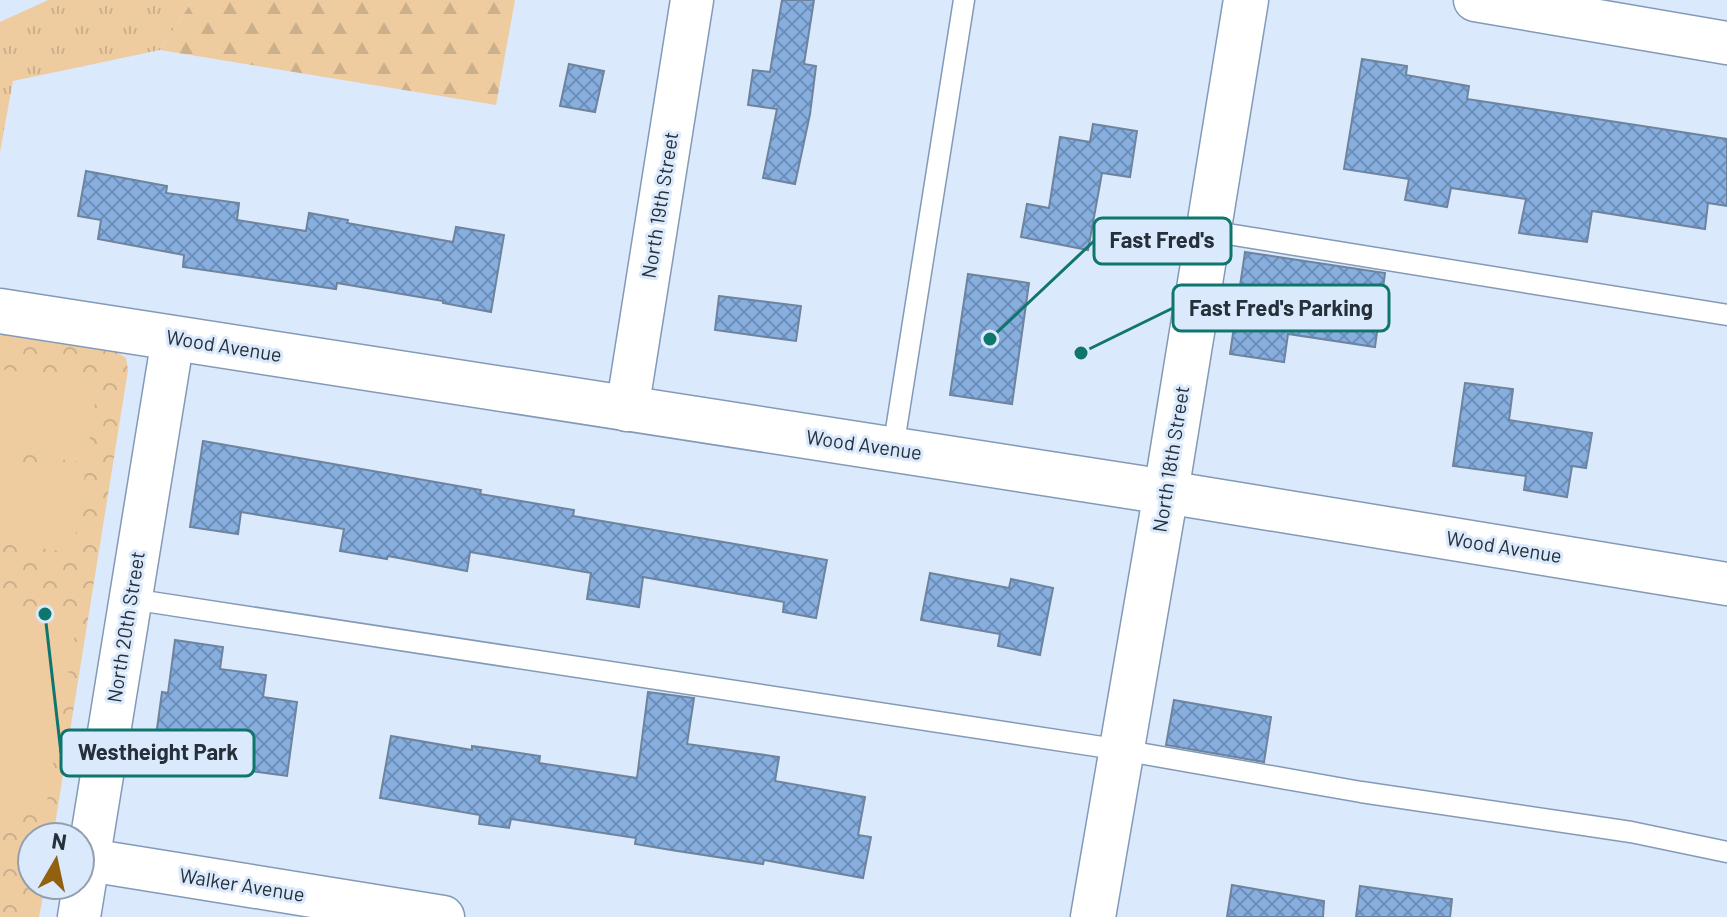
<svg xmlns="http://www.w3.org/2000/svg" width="1727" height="917" viewBox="0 0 1727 917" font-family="Barlow,sans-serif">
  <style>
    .grass { fill: url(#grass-tufts) }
    .forest { fill: url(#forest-firs) }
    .park { fill: url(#park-crowns) }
    .garden { fill: #eecca0 }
    .building { fill: url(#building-cross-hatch); stroke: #6d839e; stroke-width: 2 }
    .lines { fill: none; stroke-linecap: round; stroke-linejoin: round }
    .service-casing { stroke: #839ab6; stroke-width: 23 }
    .minor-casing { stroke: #839ab6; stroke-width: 45 }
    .tertiary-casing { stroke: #839ab6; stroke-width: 47 }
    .secondary-casing { stroke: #839ab6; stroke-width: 47 }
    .service { stroke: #fff; stroke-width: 20 }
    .minor { stroke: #fff; stroke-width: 42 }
    .tertiary { stroke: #fff; stroke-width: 44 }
    .secondary { stroke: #fff; stroke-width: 44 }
    .labels { text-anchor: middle; stroke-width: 6; stroke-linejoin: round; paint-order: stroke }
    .street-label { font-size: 20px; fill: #26303b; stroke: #dae9fb }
    .leader { fill: none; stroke: #0f766e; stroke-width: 3 }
    .callout-dot { fill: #0f766e; stroke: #dae9fb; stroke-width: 3 }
    .callout { fill: #dae9fb; stroke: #0f766e; stroke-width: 3 }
    .callout-label { font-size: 22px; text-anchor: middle; font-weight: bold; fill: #26303b }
  </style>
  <defs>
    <pattern id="grass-tufts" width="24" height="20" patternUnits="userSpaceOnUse" patternTransform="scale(2)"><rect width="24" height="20" fill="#eecca0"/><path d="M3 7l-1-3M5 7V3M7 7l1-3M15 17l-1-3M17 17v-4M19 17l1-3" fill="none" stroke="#ccb08b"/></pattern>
    <pattern id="forest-firs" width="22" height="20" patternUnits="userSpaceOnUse" patternTransform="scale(2)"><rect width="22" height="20" fill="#eecca0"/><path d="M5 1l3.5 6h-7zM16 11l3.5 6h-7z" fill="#ccb08b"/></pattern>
    <pattern id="park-crowns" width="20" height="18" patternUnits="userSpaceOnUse" patternTransform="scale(2)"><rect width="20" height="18" fill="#eecca0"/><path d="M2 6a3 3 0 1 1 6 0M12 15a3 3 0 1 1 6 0" fill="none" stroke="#ccb08b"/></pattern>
    <pattern id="building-cross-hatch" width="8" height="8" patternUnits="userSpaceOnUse" patternTransform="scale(2)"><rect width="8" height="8" fill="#86aedf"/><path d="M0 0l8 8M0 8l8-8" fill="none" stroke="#6d8eb6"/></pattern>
  </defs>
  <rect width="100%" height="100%" fill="#dae9fb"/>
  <path class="grass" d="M48 0H193L160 50 13 81 0 152V22Z"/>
  <path class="forest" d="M193 0H515L496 105 160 50Z"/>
  <path class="park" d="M0 333 115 351 126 358 128 370 53 837H32V885H45L39 917H0Z"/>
  <g class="garden">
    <path d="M0 369 98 384 86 463 0 450Z"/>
    <path d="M0 461 85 474 73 553 0 542Z"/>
    <path d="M0 604 78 616 45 814 0 806Z"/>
  </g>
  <g class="building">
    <path d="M782 0H814L804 64 816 66 810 114 795 184 763 178 777 109 748 105 753 70 770 72Z"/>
    <path d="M1362 59 1407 66 1406 75 1469 86 1467 99 1727 139V206L1708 203 1705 229 1592 211 1587 242 1519 233 1526 199 1451 188 1447 207 1405 200 1409 179 1344 169Z"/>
    <path d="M569 64 604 71 595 112 560 106Z"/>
    <path d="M1093 124 1137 131 1130 177 1102 173 1088 250 1021 237 1027 204 1049 208 1060 137 1090 142Z"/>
    <path d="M86 171 167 186 166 193 239 203 237 220 306 231 309 213 348 220 347 223 453 242 456 227 504 235 491 312 443 303V301L337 283 336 289 183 267 184 255 98 239 101 220 78 216Z"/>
    <path d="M1245 252 1385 273 1375 347 1288 334 1284 362 1230 354Z"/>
    <path d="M968 274 1029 283 1012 404 950 395Z"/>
    <path d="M719 296 801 306 796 341 715 330Z"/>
    <path d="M1465 383 1513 389 1509 420 1592 433 1586 468 1572 466 1567 497 1524 490 1526 476 1453 466Z"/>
    <path d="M203 441 481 490 480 494 574 510 573 516 827 560 816 618 783 612 784 602 643 577 639 607 587 599 591 573 470 552 467 571 388 556 387 559 340 551 344 529 241 512 238 534 190 527Z"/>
    <path d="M930 573 1009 588 1011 579 1053 588 1040 655 998 646 1000 634 921 620Z"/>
    <path d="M175 640 223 647 220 669 266 675 263 697 297 702 287 776 153 758 162 692 168 693Z"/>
    <path d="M648 692 694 698 687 744 779 757 775 781 865 797 858 835 871 837 863 878 764 860 763 864 671 850 635 844 636 838 511 819 509 828 479 824 480 815 380 798 391 736 472 750V746L540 756 539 763 637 778Z"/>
    <path d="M1174 700 1271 717 1264 762 1166 745Z"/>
    <path d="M1232 885 1324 901 1323 917H1227Z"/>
    <path d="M1360 886 1452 899 1450 917H1356Z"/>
  </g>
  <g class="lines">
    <defs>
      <g id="service">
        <path d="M1209 231 1727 315"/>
        <path d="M893 449 964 0"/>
        <path d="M131 599 1122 750 1361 792 1631 832 1727 852"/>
      </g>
      <g id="minor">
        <path d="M1475 0 1727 43"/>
        <path d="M627 410 692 0"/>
        <path d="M1166 492 1727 584"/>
        <path d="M89 860 443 917"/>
        <path d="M79 917 173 338"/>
      </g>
      <path id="tertiary" d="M0 311 1166 492"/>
      <path id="secondary" d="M1093 917 1166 492 1246 0"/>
    </defs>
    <use href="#service" class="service-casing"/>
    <use href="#minor" class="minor-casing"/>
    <use href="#tertiary" class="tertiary-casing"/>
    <use href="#secondary" class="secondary-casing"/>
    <use href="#service" class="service"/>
    <use href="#minor" class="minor"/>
    <use href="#tertiary" class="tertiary"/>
    <use href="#secondary" class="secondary"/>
  </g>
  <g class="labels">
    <g class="street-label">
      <text transform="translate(660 205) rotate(-81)" y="7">North 19th Street</text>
      <text transform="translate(224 346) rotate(9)" y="7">Wood Avenue</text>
      <text transform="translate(864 445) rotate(8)" y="7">Wood Avenue</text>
      <text transform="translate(1171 459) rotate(-81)" y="7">North 18th Street</text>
      <text transform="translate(1504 547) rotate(9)" y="7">Wood Avenue</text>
      <text transform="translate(126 627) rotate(-81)" y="7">North 20th Street</text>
      <text transform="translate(242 885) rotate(9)" y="7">Walker Avenue</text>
    </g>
  </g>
  <path class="leader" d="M990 339L1094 241M1081 353L1173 308M45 614L61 753"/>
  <g class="callout-dot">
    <circle cx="990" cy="339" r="8"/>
    <circle cx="1081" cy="353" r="8"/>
    <circle cx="45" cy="614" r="8"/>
  </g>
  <g class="callout">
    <rect x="1094" y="218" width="137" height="46" rx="8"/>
    <rect x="1173" y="285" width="216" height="46" rx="8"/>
    <rect x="61" y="730" width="193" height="46" rx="8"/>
  </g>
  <g class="callout-label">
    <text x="1162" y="248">Fast Fred's</text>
    <text x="1281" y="316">Fast Fred's Parking</text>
    <text x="158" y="760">Westheight Park</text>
  </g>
  <g transform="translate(56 861) rotate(9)"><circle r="38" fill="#dae9fb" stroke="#929fae" stroke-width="2"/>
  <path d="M0-6L14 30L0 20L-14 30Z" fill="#91610e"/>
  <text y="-12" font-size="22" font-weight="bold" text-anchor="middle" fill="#26303b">N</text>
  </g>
</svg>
